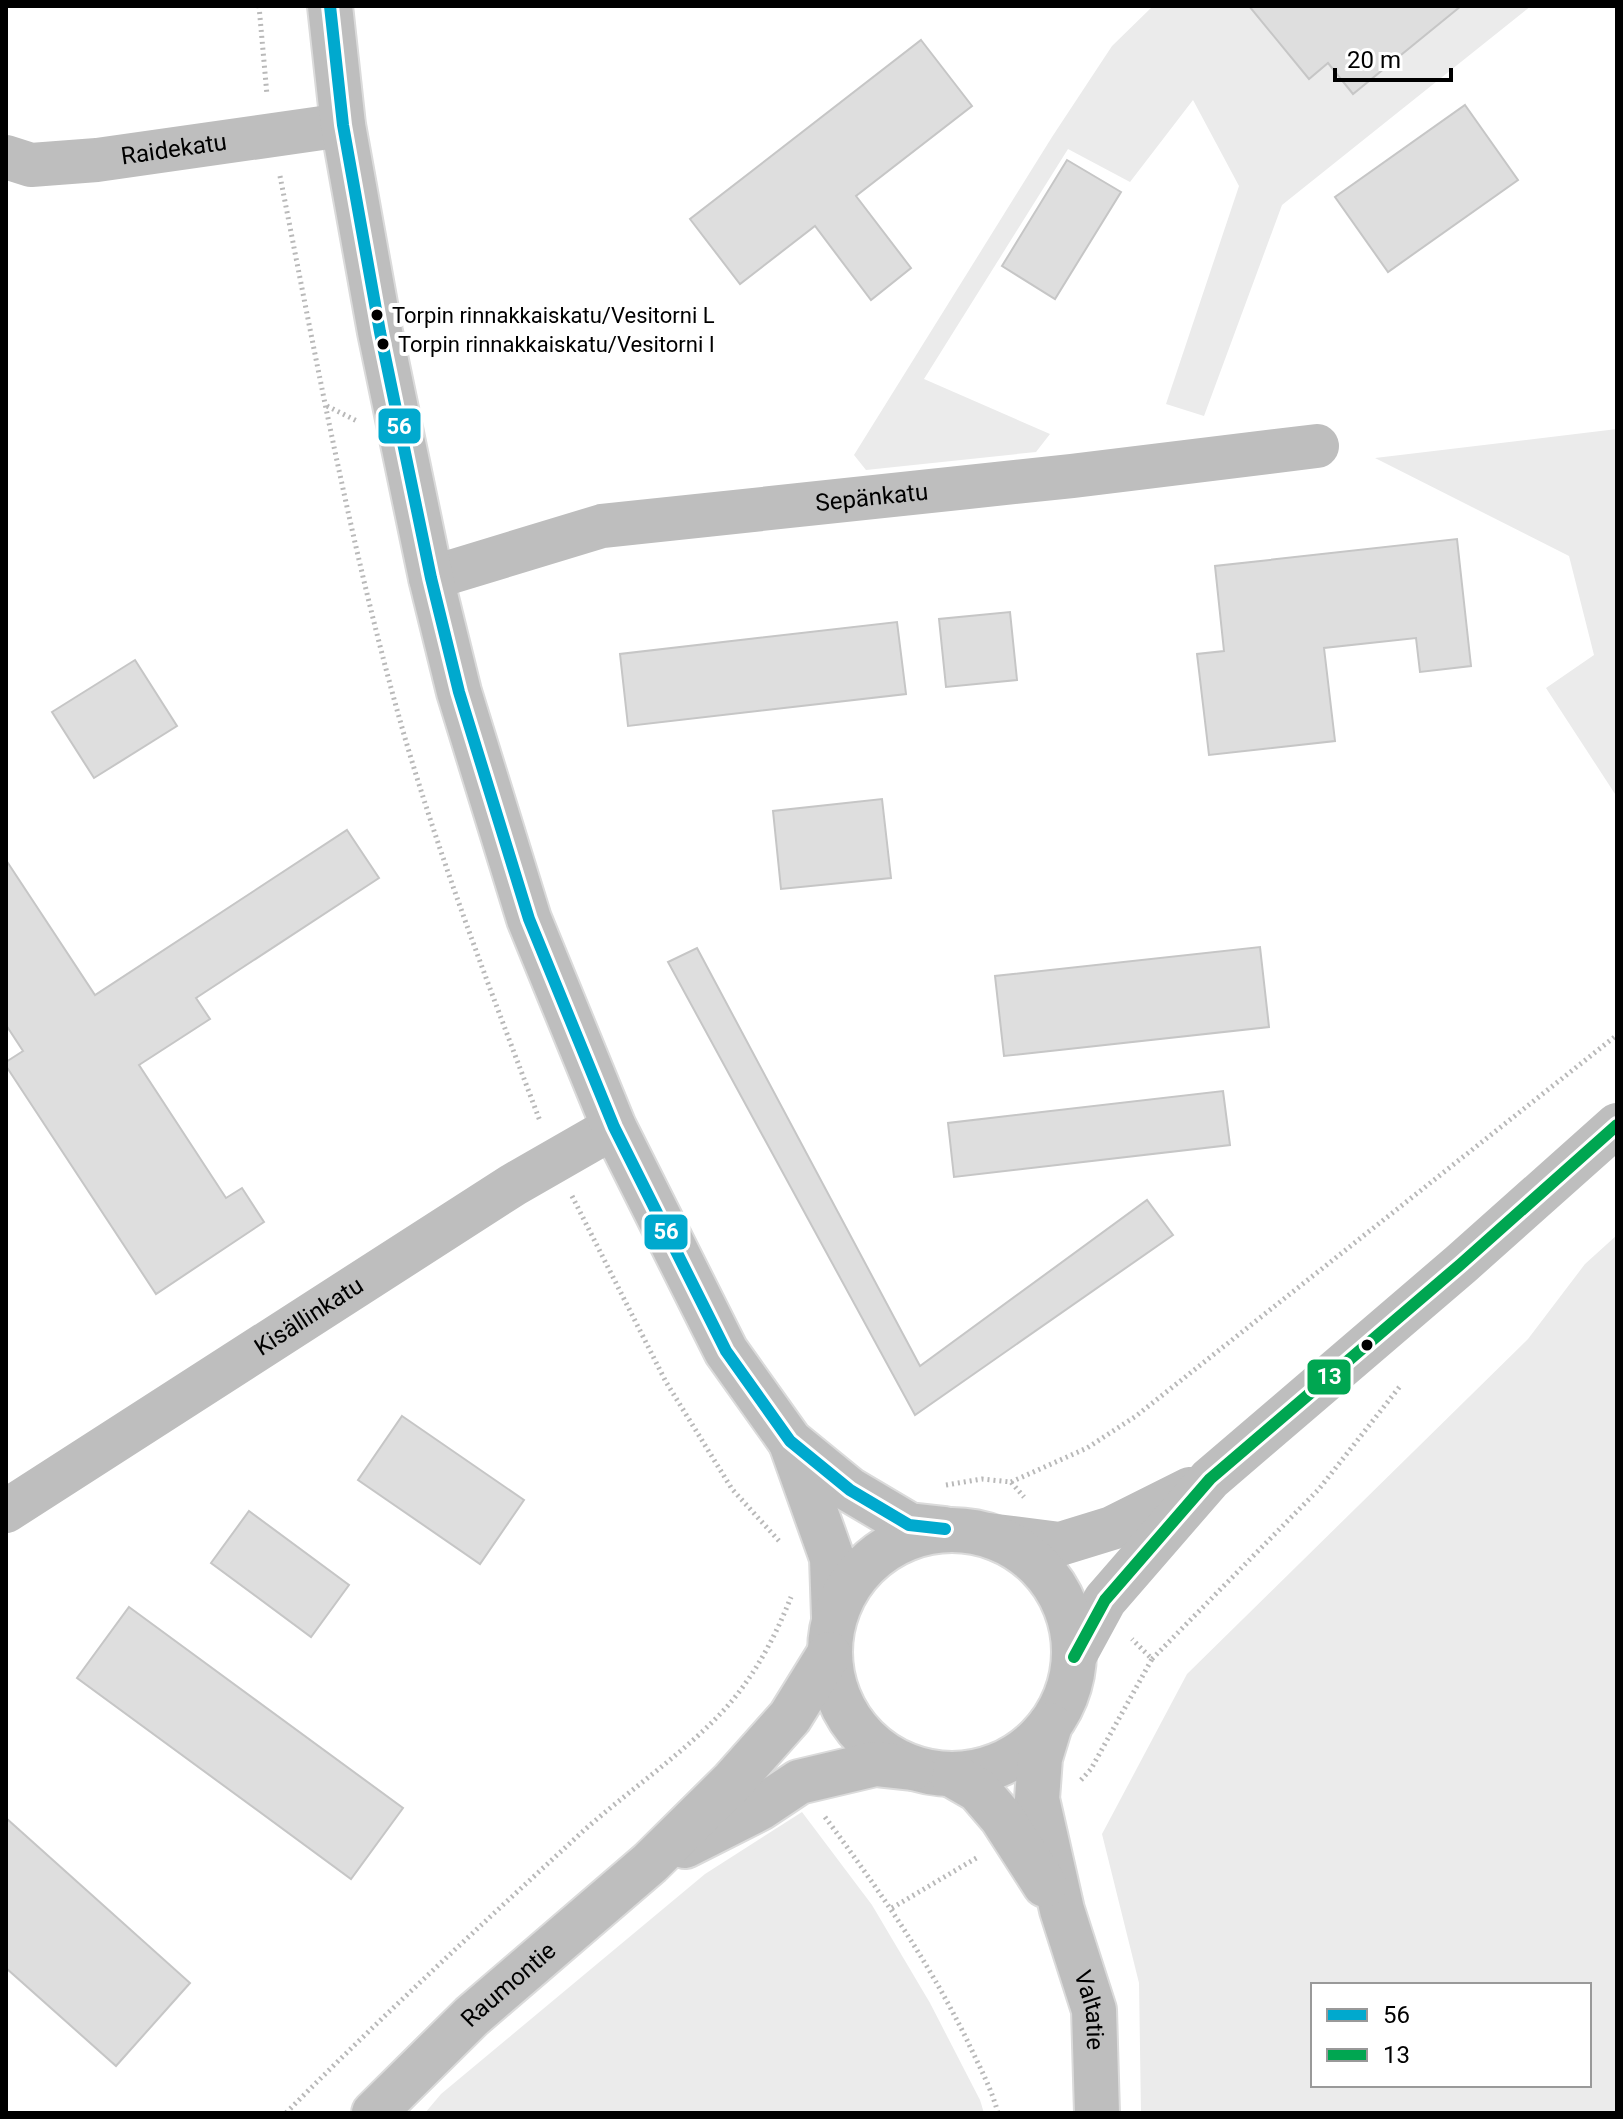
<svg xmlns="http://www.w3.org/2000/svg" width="1623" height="2119" viewBox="0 0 1623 2119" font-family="Roboto,sans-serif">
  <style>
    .green { fill: #ebebeb; fill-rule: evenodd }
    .building { fill: #dedede; stroke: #c6c6c6; stroke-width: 2 }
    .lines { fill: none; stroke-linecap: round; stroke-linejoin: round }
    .major-casing { stroke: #dbdbdb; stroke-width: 48 }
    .path { stroke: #b9b9b9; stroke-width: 5; stroke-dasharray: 2 4; stroke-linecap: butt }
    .minor { stroke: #bebebe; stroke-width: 44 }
    .major { stroke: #bebebe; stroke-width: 44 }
    .bus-1-casing { stroke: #fff; stroke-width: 18 }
    .bus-2-casing { stroke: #fff; stroke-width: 18 }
    .bus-1 { stroke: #00a9ce; stroke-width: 12 }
    .bus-2 { stroke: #00a651; stroke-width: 12 }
    .bus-dot { fill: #000; stroke: #fff; stroke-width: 3 }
    .labels { text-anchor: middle; stroke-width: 8; stroke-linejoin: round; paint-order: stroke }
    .bus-label { font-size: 22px; fill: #000; stroke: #fff; text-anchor: start }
    .street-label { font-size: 24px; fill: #000; stroke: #fff }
    .line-badge { stroke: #fff; stroke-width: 3 }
    .badge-label { font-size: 22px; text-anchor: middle; font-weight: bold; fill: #fff }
  </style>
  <rect width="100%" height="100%" fill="#fff"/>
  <g class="green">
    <path d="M1153 6H1531L1282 205 1204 416 1166 404 1239 186 1193 100 1130 182 1068 149 924 379 1050 434 1036 452 866 470 854 455 1052 137 1112 46Z"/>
    <path d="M1617 429V797L1546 688 1594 655 1569 556 1375 458Z"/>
    <path d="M1617 1235V2113H1141L1139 1983 1102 1834 1187 1674 1528 1339 1585 1264ZM1313 1985H1589V2085H1313Z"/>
    <path d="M802 1812 872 1905 930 2003 980 2100 984 2113H425L441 2094 705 1874Z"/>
  </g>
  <g class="building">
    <path d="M1249 6H1461L1353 94 1328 63 1309 79Z"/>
    <path d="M921 40 972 106 856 196 911 268 871 300 815 226 740 284 690 219Z"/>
    <path d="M1465 105 1518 180 1388 272 1335 197Z"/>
    <path d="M1067 160 1121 192 1055 299 1002 266Z"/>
    <path d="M1457 539 1471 666 1420 672 1416 638 1324 648 1335 741 1209 755 1197 654 1224 651 1215 566Z"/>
    <path d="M1010 612 1017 680 946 687 939 619Z"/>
    <path d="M897 622 906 694 628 726 620 654Z"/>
    <path d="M135 660 177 726 94 778 52 712Z"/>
    <path d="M882 799 891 878 781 889 773 811Z"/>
    <path d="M347 830 379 878 196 998 210 1019 139 1065 226 1198 242 1188 264 1222 156 1294 6 1066V1062L23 1051 6 1025V860L95 995Z"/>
    <path d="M1260 947 1269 1027 1004 1056 995 976Z"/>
    <path d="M697 948 920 1366 1147 1200 1173 1235 915 1415 668 962Z"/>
    <path d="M1223 1091 1230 1145 954 1177 948 1123Z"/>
    <path d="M402 1416 524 1500 480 1564 358 1480Z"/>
    <path d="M249 1511 349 1585 311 1637 211 1563Z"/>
    <path d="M129 1607 403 1808 351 1879 77 1678Z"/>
    <path d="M6 1818 190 1983 116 2066 6 1968Z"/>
  </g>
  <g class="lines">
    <defs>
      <g id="major">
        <path d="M330 6 343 125 380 332 431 578 459 692 529 919 614 1127 726 1351 790 1441 850 1490 909 1525 945 1529"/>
        <path d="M791 1443 832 1558 834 1617"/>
        <circle cx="952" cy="1652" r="122"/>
        <path id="s4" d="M1050 1725 1040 1758 1037 1799 1062 1910 1094 2010 1097 2113"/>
        <path d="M952 1775 978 1790 1002 1818 1045 1885"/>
        <path d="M685 1846 760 1808 799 1782 875 1764 912 1768"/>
        <path id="s5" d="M374 2113 472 2016 650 1863 733 1781 790 1717 829 1654"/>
      </g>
    </defs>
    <use href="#major" class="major-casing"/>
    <g class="path">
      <path d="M259 6 267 95"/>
      <path d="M280 176C317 364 352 554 405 738 443 868 492 994 540 1121"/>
      <path d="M327 406 357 421"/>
      <path d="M572 1196 666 1382 732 1489 780 1542"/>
      <path d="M1011 1482 1087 1448 1136 1416 1617 1035"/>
      <path d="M946 1485 982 1479 1011 1482 1024 1497"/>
      <path d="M1152 1659 1319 1489 1401 1385"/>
      <path d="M1081 1780 1091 1769 1152 1659 1132 1639"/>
      <path d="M825 1817C879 1890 926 1957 967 2040 978 2064 991 2087 998 2113"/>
      <path d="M892 1908 978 1857"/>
      <path d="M286 2113C381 2017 481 1925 580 1834 627 1791 691 1749 731 1702 757 1671 776 1635 791 1597"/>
    </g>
    <g class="minor">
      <path id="s1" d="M6 157 31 165 97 160 343 125"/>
      <path id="s2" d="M431 578 602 526 1072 476 1317 446"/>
      <path id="s3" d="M6 1511 513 1185 614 1127"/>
      <path d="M988 1535 1060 1544 1112 1528 1190 1489"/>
      <path d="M1074 1657 1105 1600 1210 1479 1461 1264 1617 1125"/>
    </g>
    <use href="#major" class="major"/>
    <defs>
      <path id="bus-1" d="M330 6 343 125 380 332 431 578 459 692 529 919 614 1127 726 1351 790 1441 850 1490 909 1525 945 1529"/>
      <path id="bus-2" d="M1074 1657 1105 1600 1210 1479 1461 1264 1617 1125"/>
    </defs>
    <use href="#bus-1" class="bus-1-casing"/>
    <use href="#bus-2" class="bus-2-casing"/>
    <use href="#bus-1" class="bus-1"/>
    <use href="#bus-2" class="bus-2"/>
  </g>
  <g class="bus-dot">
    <circle cx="377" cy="315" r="7"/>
    <circle cx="383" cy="344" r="7"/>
    <circle cx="1367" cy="1345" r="7"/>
  </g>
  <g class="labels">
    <g class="bus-label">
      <text x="392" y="323">Torpin rinnakkaiskatu/Vesitorni L</text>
      <text x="398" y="352">Torpin rinnakkaiskatu/Vesitorni I</text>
    </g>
    <g class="street-label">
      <text dy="8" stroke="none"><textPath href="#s1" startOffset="170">Raidekatu</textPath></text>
      <text dy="8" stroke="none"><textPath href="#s2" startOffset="450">Sepänkatu</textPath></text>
      <text dy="8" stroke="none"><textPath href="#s3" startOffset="360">Kisällinkatu</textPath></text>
      <text dy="8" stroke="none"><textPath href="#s5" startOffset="186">Raumontie</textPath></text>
      <text dy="8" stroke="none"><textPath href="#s4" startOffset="294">Valtatie</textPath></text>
    </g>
  </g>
  <g class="line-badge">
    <rect x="377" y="407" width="45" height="38" rx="8" fill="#00a9ce"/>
    <rect x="643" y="1213" width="46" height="38" rx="8" fill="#00a9ce"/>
    <rect x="1306" y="1358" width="46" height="38" rx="8" fill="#00a651"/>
  </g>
  <g class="badge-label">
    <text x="399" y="434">56</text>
    <text x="666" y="1239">56</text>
    <text x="1329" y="1384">13</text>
  </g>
  <rect width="1623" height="2119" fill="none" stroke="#000000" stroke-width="16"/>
  <rect x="1311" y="1983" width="280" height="104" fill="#ffffff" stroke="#999999" stroke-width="2"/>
  <rect x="1327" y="2009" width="40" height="12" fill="#00a9ce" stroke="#999999" stroke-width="2"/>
  <text x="1383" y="2023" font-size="24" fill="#000000">56</text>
  <rect x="1327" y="2049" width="40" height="12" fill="#00a651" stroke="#999999" stroke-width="2"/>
  <text x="1383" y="2063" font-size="24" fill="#000000">13</text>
  <path d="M1335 68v12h116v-12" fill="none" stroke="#000000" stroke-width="4"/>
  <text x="1347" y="68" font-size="24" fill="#000000" stroke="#ffffff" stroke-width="6" paint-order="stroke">20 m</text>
</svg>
